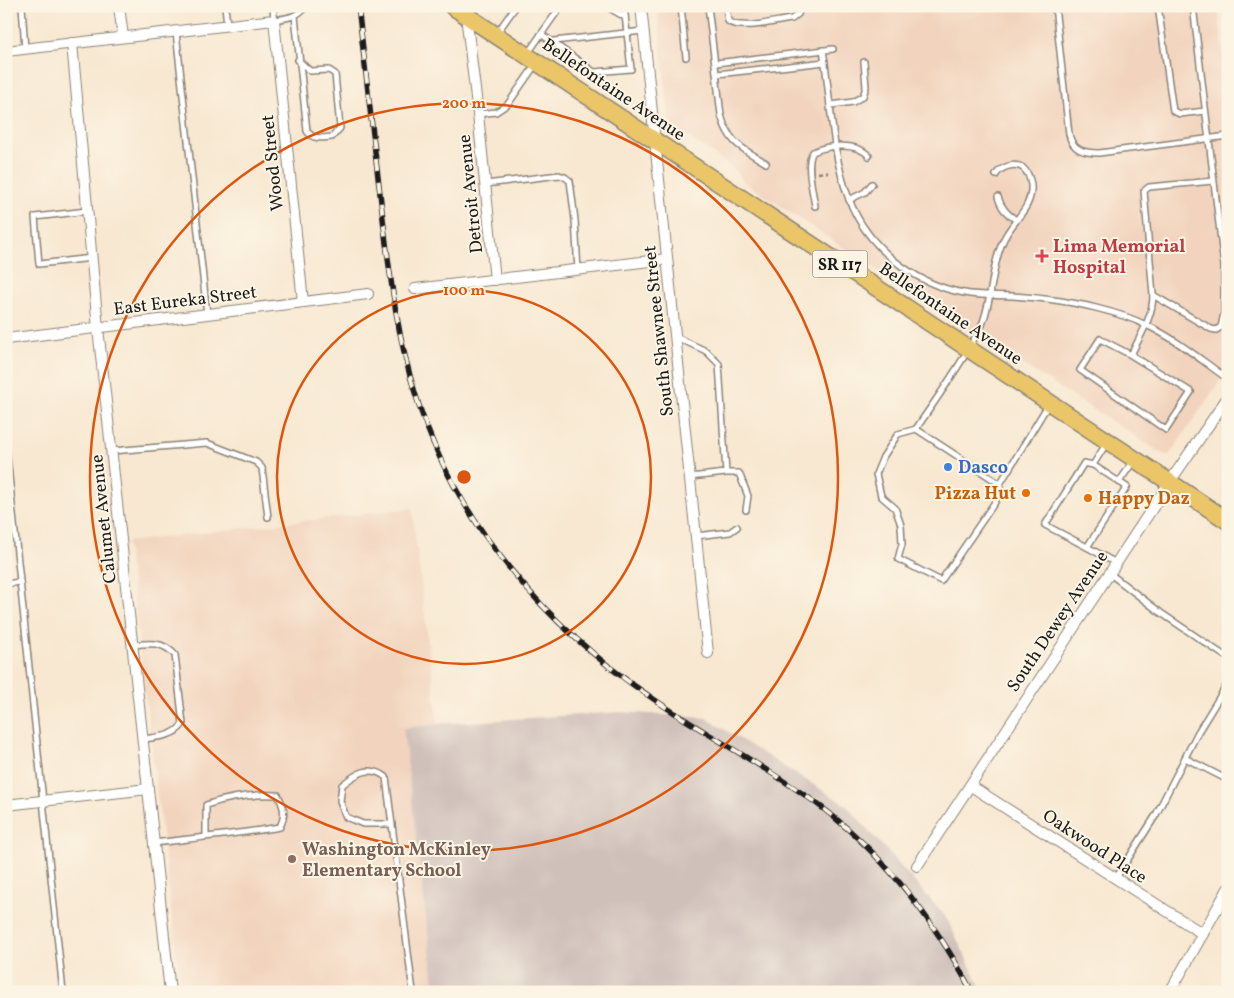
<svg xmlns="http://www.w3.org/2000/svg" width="1234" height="998" viewBox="0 0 1234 998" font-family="Vollkorn,serif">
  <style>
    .built { fill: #f2d4be }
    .industrial { fill: #cfc0ba }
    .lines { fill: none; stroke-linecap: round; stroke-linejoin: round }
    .service-casing { stroke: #8a8276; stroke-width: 8 }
    .minor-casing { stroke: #8a8276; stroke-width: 12 }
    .primary-casing { stroke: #8a8276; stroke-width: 19 }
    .path { stroke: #8a8276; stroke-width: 2.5; stroke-dasharray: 4 4; stroke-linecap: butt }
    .service { stroke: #fff; stroke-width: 5 }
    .minor { stroke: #fff; stroke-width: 10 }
    .primary { stroke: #ebc669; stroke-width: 16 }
    .rail-casing { stroke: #1c1c1c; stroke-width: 5.5 }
    .rail { stroke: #fcf5e5; stroke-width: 4; stroke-dasharray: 11; stroke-linecap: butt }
    .ring { fill: none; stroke: #de560d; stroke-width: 2.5 }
    .health-dot { fill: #e0444e; stroke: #fcf5e5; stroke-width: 2 }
    .shop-dot { fill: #3f7fe0; stroke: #fcf5e5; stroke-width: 2 }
    .food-dot { fill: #e8710a; stroke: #fcf5e5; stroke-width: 2 }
    .education-dot { fill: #8d6e63; stroke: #fcf5e5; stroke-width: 2 }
    .labels { text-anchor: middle; stroke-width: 4; stroke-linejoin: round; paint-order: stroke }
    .shield { fill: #fcf5e5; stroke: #5f5d58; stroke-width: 1 }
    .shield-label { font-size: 16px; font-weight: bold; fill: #1c1c1c }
    .street-label { font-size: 18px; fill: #1c1c1c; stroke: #fcf5e5 }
    .health-label { font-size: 18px; font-weight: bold; fill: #be3a42; stroke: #fcf5e5; text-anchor: start }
    .shop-label { font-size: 18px; font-weight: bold; fill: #366cbe; stroke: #fcf5e5; text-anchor: start }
    .food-label { font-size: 18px; font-weight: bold; fill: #c56008; stroke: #fcf5e5; text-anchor: end }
    .education-label { font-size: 18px; font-weight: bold; fill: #785e54; stroke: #fcf5e5; text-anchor: start }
    .centre { fill: #de560d; stroke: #fcf5e5; stroke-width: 2.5 }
    .ring-label { font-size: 15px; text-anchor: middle; font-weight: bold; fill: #de560d; stroke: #fcf5e5; stroke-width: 4; stroke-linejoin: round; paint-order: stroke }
  </style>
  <rect width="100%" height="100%" fill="#fcf5e5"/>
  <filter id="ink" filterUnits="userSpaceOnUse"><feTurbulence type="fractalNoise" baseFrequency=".02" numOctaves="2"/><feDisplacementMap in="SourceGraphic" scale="10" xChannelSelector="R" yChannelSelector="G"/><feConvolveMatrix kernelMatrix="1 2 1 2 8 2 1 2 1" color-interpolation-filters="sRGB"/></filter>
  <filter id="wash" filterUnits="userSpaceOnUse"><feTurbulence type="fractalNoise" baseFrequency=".0096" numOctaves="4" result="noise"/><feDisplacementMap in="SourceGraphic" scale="20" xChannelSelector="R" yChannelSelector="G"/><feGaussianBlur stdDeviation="1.12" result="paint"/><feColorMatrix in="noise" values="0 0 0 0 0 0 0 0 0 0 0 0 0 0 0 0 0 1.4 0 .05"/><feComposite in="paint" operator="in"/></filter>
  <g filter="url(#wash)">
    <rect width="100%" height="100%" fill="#f8e8d1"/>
    <g class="built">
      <path d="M657 6H1218L1228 94V369L1168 457 970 331 744 182 732 167 675 128 669 119Z"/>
      <path d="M412 508 438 724 403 728 435 990 423 992H181L127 542Z"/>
    </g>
    <path class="industrial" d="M622 712 706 718 846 805 946 917 983 992H435L403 728 438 724Z"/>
  </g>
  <g filter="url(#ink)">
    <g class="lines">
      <defs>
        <g id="service">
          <path d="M22 6 25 49"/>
          <path d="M225 6 227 25"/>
          <path d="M273 6 274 20C287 18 298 17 306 6"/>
          <path d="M606 6 625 17"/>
          <path d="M681 6 686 57"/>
          <path d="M708 6 721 115C729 144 742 148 766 163"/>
          <path d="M726 6 728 21C741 31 775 21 792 19L798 14 801 6"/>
          <path d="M1055 6 1069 134C1072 150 1084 153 1099 153L1228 136"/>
          <path d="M1158 6 1173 111 1180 114 1205 111"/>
          <path d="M295 16 307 131C313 140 322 138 332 137L340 128 335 74 329 70 310 71 298 60"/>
          <path d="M176 32 207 314"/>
          <path d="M497 33 516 6"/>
          <path d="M541 34 594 72 631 69 624 6"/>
          <path d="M554 41 643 31"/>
          <path d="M823 50C831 99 831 153 849 199 867 247 914 284 964 293 980 296 997 295 1013 296 1041 298 1069 301 1096 308 1112 312 1130 317 1146 325 1175 338 1201 360 1228 379"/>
          <path d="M528 53 561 6"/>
          <path d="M716 63 833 49"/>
          <path d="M717 74 825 62"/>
          <path d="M831 105 853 102 863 96 866 87 864 62"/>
          <path d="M478 114 496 112 508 104 536 64"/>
          <path d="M996 175C1000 167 1015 162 1023 168 1028 172 1030 178 1031 185 1033 209 1012 220 1003 241 991 267 993 295 983 322 981 328 977 333 974 339 958 370 936 399 916 429L1000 484 1048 405"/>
          <path d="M486 184 559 175 565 177 570 181 575 220 578 270"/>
          <path d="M998 197C1001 208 1007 214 1016 220"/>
          <path d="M849 200 865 192 872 184"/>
          <path d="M815 206C813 193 805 162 813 152 828 145 857 142 869 156"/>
          <path d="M87 211 35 217 39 264 92 258"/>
          <path d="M1153 295 1211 329 1216 330 1221 327 1224 313V266L1193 6"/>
          <path d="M676 337 706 351 719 364 726 473 690 477"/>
          <path d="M1131 355 1191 392 1166 430 1080 370 1100 339 1131 355C1140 336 1153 317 1153 295L1144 191 1149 187 1213 181"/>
          <path d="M916 429 898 434 883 457 876 474 881 496 895 508 901 525 902 544 898 559 941 581 995 502 1000 491V484"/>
          <path d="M6 447 63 992"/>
          <path d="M112 451 207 443 256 462 262 468 268 517"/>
          <path d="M1093 465 1127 487 1087 547 1045 525 1084 463 1093 465 1106 444"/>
          <path d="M726 473H739L748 496 746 510"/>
          <path d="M1119 482 1133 462"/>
          <path d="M696 536 730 532 737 527"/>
          <path d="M1087 547 1116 563"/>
          <path d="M1109 573 1161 613 1228 658"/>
          <path d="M6 584 20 582"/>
          <path d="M133 645C149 643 163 641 175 655L183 724C174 737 157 737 143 739"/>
          <path d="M1185 758 1228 780"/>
          <path d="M392 824H363L346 817 340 801 342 785C357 773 369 765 386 777L413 992"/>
          <path d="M154 843C196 838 239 834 280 827 286 815 284 807 278 795 254 794 228 797 206 805V837"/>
          <path d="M1116 878 1156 815 1198 732 1228 683"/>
        </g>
        <g id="minor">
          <path d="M119 6 123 37"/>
          <path d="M641 6 708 653"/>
          <path d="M466 15 478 114 495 280"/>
          <path d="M72 43 98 328 170 992"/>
          <path d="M6 51 274 20 303 302"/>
          <path d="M415 289 667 259"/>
          <path d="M6 339 368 294"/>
          <path d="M971 786 1203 934"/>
          <path d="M6 805 148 789"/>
          <path d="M917 866 1169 483 1228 397"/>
          <path d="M1170 992 1228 889"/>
        </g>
        <path id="primary" d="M452 6 1228 521"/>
      </defs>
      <use href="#service" class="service-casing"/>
      <use href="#minor" class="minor-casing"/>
      <use href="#primary" class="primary-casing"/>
      <path class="path" d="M818 173 828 172"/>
      <use href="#service" class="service"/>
      <use href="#minor" class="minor"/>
      <use href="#primary" class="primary"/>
      <defs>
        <path id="rail" d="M358 6C366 72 373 137 381 202 389 268 396 333 416 396 455 522 547 628 655 700 708 736 765 766 816 803 883 853 933 918 972 992"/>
      </defs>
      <use href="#rail" class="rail-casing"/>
      <use href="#rail" class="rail"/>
    </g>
  </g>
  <g class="ring">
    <circle cx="464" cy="477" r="187"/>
    <circle cx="464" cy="477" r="374"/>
  </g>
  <path class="health-dot" d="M1039.5 248.5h5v5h5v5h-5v5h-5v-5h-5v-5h5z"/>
  <circle class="shop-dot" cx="948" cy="467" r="5"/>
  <g class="food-dot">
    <circle cx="1026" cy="493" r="5"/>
    <circle cx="1088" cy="498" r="5"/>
  </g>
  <circle class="education-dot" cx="292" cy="859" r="5"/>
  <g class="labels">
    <rect class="shield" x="812.5" y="250.5" width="55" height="27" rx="4"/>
    <g class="shield-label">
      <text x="840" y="270">SR 117</text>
    </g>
    <g class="street-label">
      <text transform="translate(614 89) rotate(34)" y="6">Bellefontaine Avenue</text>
      <text transform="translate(272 163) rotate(-96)" y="6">Wood Street</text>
      <text transform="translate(470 194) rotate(-96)" y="6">Detroit Avenue</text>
      <text transform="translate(185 300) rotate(-7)" y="6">East Eureka Street</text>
      <text transform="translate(951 313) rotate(34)" y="6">Bellefontaine Avenue</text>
      <text transform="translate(658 331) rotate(-96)" y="6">South Shawnee Street</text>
      <text transform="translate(103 519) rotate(-96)" y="6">Calumet Avenue</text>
      <text transform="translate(1057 621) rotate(-56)" y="6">South Dewey Avenue</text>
      <text transform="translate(1095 846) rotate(33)" y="6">Oakwood Place</text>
    </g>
    <g class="health-label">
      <text x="1053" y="252">Lima Memorial<tspan x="1053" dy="21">Hospital</tspan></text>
    </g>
    <g class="shop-label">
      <text x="958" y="473">Dasco</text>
    </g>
    <g class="food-label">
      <text x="1016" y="499">Pizza Hut</text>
      <text x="1098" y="504" text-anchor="start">Happy Daz</text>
    </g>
    <g class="education-label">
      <text x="302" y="855">Washington McKinley<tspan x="302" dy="21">Elementary School</tspan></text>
    </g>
  </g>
  <circle cx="464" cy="477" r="8" class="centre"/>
  <g class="ring-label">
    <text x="464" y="108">200 m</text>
    <text x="464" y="295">100 m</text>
  </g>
  <rect width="1234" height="998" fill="none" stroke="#fcf5e5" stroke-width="25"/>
</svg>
